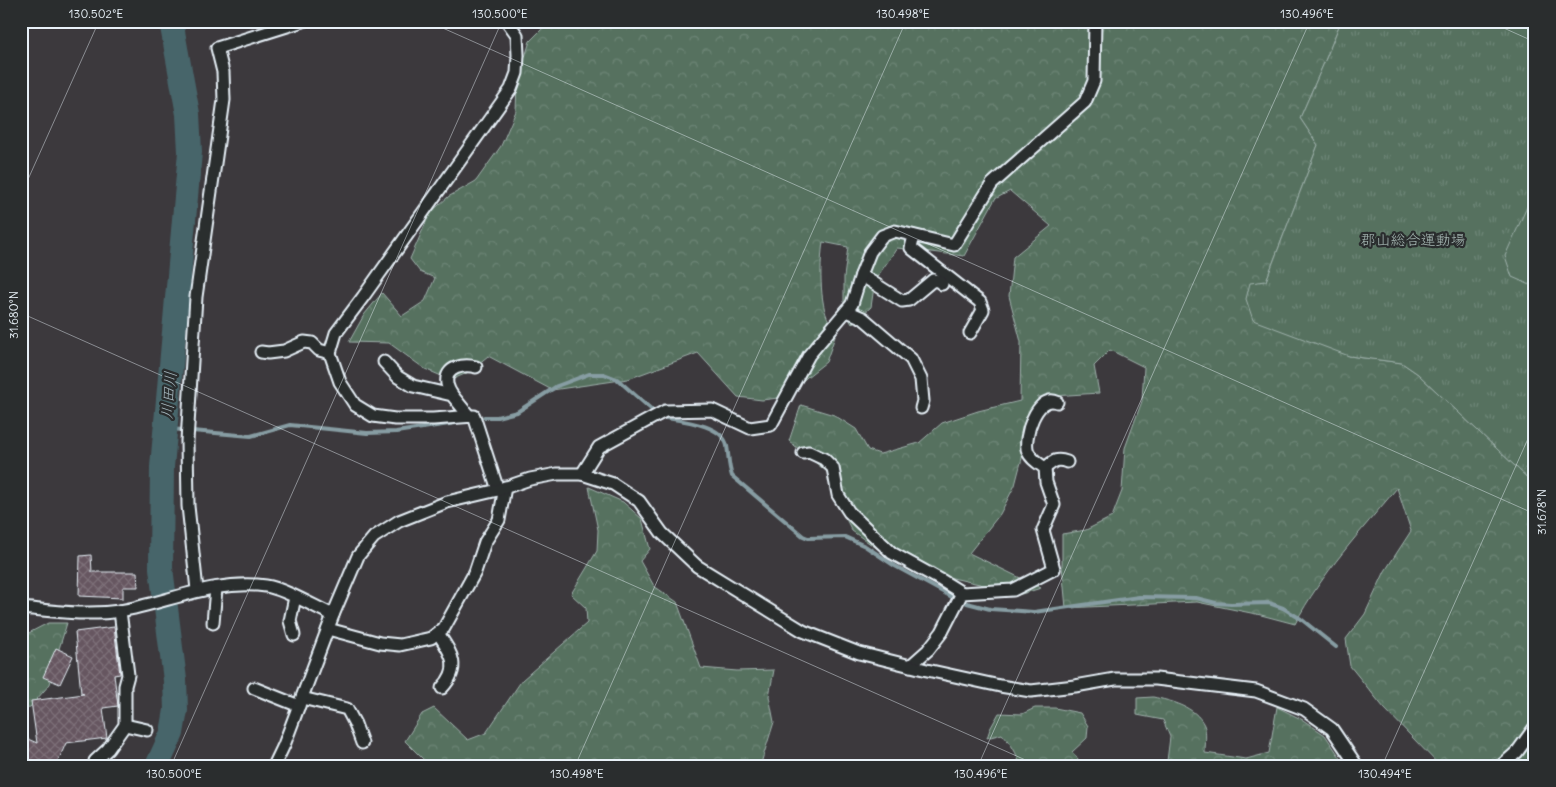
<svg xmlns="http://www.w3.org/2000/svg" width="1556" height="787" viewBox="0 0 1556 787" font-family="Delius,'Klee One',sans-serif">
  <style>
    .forest { fill: url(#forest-crowns); stroke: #9fb1ac }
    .park { fill: url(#park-tufts); stroke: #9fb1ac }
    .pitch { fill: #56715f; stroke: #9fb1ac }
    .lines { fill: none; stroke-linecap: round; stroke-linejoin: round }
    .stream { stroke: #879da3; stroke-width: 4 }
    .river { stroke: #47656b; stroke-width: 24 }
    .building { fill: url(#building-cross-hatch); stroke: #e8f1f8 }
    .minor-casing { stroke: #e8f1f8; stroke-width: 15 }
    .minor { stroke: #2a2d2e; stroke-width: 11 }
    .ticks { fill: none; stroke: #e8f1f8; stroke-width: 1; stroke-opacity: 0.45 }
    .labels { text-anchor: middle; stroke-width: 4.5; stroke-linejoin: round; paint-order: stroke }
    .park-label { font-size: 15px; fill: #a6b7b3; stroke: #2a2d2e }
    .water-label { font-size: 16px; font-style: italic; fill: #a8b9c0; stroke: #2a2d2e }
    .neatline { fill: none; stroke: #e8f1f8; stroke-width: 2 }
    .ticks-label { font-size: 12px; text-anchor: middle; fill: #e8f1f8 }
  </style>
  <defs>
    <pattern id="forest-crowns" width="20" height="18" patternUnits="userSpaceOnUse" patternTransform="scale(1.25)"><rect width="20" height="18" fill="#56715f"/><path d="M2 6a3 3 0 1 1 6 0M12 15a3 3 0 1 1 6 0" fill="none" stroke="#6e8677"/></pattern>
    <pattern id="park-tufts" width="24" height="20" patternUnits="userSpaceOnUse" patternTransform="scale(1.25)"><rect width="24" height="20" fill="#56715f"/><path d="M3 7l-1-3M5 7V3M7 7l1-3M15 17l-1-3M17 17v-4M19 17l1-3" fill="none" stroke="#6e8677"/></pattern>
    <pattern id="building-cross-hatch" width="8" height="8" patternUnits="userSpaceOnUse" patternTransform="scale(1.25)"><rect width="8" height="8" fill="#665661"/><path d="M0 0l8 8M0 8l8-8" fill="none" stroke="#7c6f78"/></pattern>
  </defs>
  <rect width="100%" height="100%" fill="#3c393d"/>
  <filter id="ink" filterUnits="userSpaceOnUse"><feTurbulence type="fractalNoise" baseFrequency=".02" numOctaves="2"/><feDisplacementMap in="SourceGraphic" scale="10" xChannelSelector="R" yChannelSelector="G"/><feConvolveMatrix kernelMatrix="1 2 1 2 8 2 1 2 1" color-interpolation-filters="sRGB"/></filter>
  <g filter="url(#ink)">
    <g class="forest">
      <path d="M550 21H1341L1327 56 1300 118 1318 145 1266 281 1349 356 1402 363 1418 374 1535 485V766H1440L1384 708 1350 666 1346 639 1365 614 1385 571 1411 531 1397 488C1361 531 1321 574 1295 624L1261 615 1197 602 1066 608 1062 566V534L1086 530 1112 517 1122 491 1125 448 1142 401 1144 367 1110 350 1094 366 1099 393 1038 397 1015 485 1000 514 969 553 1041 588 1015 596 984 585 939 575 885 554 852 531 834 495 827 472 789 441 801 405 834 415 856 429 868 450 880 454 919 443 942 423 978 411 1020 401 1021 342 1009 296 1013 257 1051 226 1010 191 995 199 964 256 897 248 875 280 871 307 852 324 844 310V277L848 247 823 242C820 261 819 304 829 321 831 325 834 328 837 331L826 362 807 377 786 397 762 400 738 397 698 353 628 379 552 390 488 356 467 373 451 380 425 369 389 343 349 342 364 315 382 293 402 316 425 301 435 278 420 272 410 259 430 213 448 197 476 181 501 146 516 111 517 83 530 41Z"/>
      <path d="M589 487 623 502 642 519 650 549 640 561 654 586 677 602 701 668 737 671 774 670 769 696 774 722 762 760 763 766H430L405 741 422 714 434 708 468 740 486 733 522 680 587 623 586 608 571 594 597 551 598 530Z"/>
      <path d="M48 623H67L58 652 50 684 30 707 21 709V637Z"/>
      <path d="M1153 697C1171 701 1195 706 1204 725 1207 732 1205 745 1205 753L1246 759 1269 753 1277 707 1303 720 1325 735 1346 766H1163L1167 761 1170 737 1163 720 1137 715V698Z"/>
      <path d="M1035 708H1055L1080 713 1088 726 1087 738 1072 752 1084 766H1020C1017 752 1011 744 1002 734L987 738 990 729 999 713 1022 714Z"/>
    </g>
    <path class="park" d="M1341 21H1535V485L1418 374 1402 363 1349 356 1253 320 1246 299 1250 283 1266 281 1318 145 1300 118 1327 56Z"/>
    <path class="pitch" d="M1535 189V287L1512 277 1505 256Z"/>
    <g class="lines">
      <g class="stream">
        <path d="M484 417H497L517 412 557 386 589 374H604L617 379 652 410"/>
        <path d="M666 418C684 421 723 425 727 446 729 457 728 464 732 476L803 536 808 538 845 537 865 546 895 566 952 597"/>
        <path d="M165 429 185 430"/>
        <path d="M192 431 251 436 290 425 367 433 396 432 456 423"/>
        <path d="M967 603 990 609 1034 612 1139 597 1196 598 1216 603 1231 604 1269 603 1283 608 1301 619 1336 647"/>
      </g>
      <path class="river" d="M157 766 172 733 176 710 175 680 161 568 162 467 190 152 188 114 171 21"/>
    </g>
    <g class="building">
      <path d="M91 555 92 572H137L138 587H123V598L79 596 80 556Z"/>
      <path d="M114 627 120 674 114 675 118 706 103 708 107 738 66 743 56 766H28L21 763V736L37 743 31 701 84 694 81 693 75 632Z"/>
      <path d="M56 648 73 656 60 684 43 677Z"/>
    </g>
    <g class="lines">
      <defs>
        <g id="minor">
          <path d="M914 236 911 248 980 302 983 310 970 333"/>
          <path d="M861 275 902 301 909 300 933 280 938 281 942 284"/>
          <path d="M847 311 863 318 911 359 921 379 923 401 921 408"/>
          <path d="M261 352 268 353 284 351 304 342 312 343 319 350 330 353"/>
          <path d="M384 362 398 377 413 386 452 395 469 416"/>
          <path d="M452 395C450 392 448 388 447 384 444 366 465 364 476 367"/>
          <path d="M803 453 809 452 824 459 833 468 838 495 849 512 892 553 941 580 962 593"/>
          <path d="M1045 468C1054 461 1056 458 1067 462"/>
          <path d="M582 474 599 447 665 411 712 410 750 428 771 425 809 355 852 304 861 275 870 252 882 236 895 231 954 245 992 184 1085 102 1094 81 1095 21"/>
          <path d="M498 490 474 416 433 419H395L373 416 355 405 340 382 330 353 336 333 363 297 511 89 517 73 518 55 517 35 507 21"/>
          <path d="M197 590 188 506 187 441 196 297 224 100 223 72 217 48 303 21"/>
          <path d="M21 608C54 611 87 616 120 611 169 602 216 579 266 586 285 589 315 607 333 615"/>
          <path d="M213 623 216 588"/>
          <path d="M328 629 380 643 400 645 431 638 444 628 475 572 485 542 499 520 505 487"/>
          <path d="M438 633C451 653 462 667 442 688"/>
          <path d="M294 635 290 621 295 597"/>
          <path d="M910 666 928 650 942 632 962 593 1013 590 1054 569 1043 530 1054 505 1046 482 1045 468C1039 464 1031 459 1028 452 1022 439 1037 393 1057 402"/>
          <path d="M254 688 299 706"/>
          <path d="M302 698 347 709 355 724 362 743"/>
          <path d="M125 725 147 730"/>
          <path d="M95 761 108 749 125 725V686L128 675 120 611"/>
          <path d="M274 766 284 745 333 615 358 556 374 537 399 521 447 502 498 490 530 479 557 474H582L613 484 639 501 662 533 697 566 803 631 859 653 927 670 1000 686 1031 691 1075 686 1115 679H1156L1256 691 1304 709 1332 729 1357 766"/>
          <path d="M1501 766 1517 752 1535 727"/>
        </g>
      </defs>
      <use href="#minor" class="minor-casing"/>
      <use href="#minor" class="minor"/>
    </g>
  </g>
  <path class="ticks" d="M427 21 1535 514M1488 21 1535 42M21 195 99 21M21 313 1039 766M171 766 502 21M575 766 906 21M978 766 1310 21M1382 766 1535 423"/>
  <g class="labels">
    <g class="park-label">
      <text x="1413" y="245">郡山総合運動場</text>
    </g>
    <g class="water-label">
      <text transform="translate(168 395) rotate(-85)" y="6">川田川</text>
    </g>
  </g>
  <rect width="1556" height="787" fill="none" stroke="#2a2d2e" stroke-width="55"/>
  <rect x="28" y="28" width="1500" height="732" class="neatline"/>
  <g class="ticks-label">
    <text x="96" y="18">130.502°E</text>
    <text x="500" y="18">130.500°E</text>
    <text x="903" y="18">130.498°E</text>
    <text x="1307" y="18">130.496°E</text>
    <text transform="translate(14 315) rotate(-90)" y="4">31.680°N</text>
    <text transform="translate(1542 512) rotate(-90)" y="4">31.678°N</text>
    <text x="174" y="778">130.500°E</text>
    <text x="577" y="778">130.498°E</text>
    <text x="981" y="778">130.496°E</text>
    <text x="1385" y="778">130.494°E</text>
  </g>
</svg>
